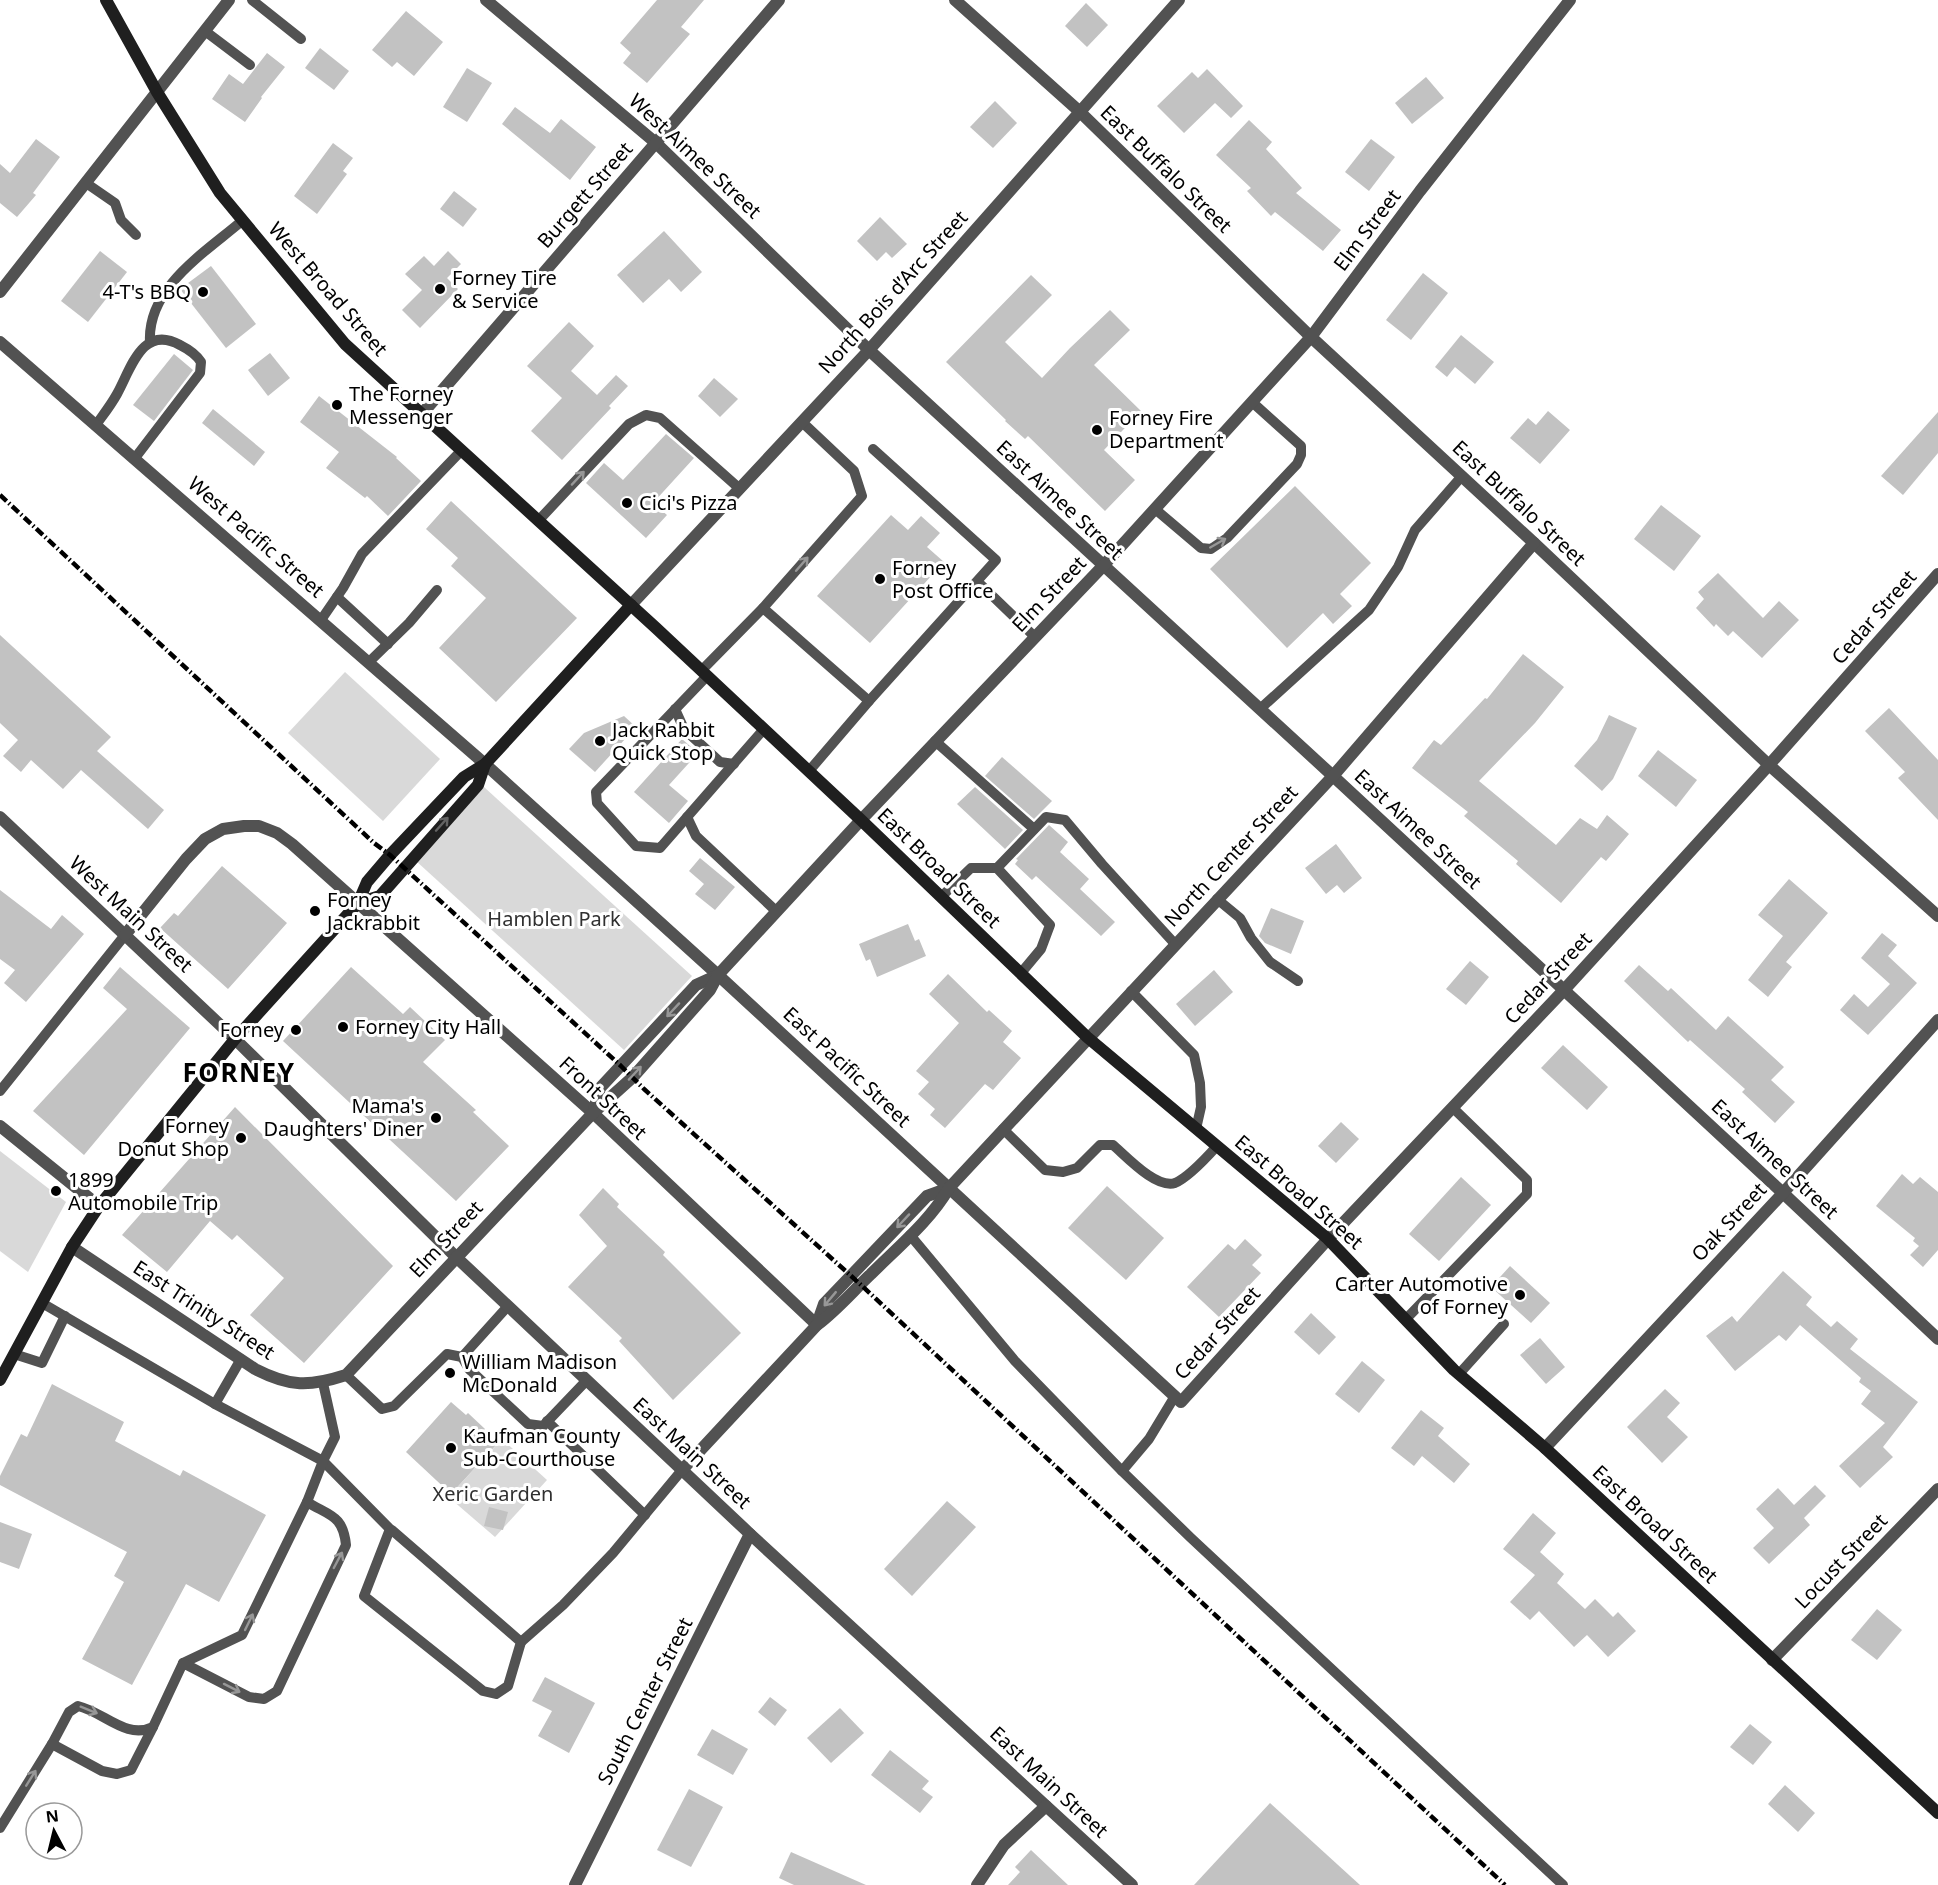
<svg xmlns="http://www.w3.org/2000/svg" width="1938" height="1885" viewBox="0 0 1938 1885" font-family="'Noto Sans',sans-serif">
  <style>
    .green { fill: #d9d9d9 }
    .building { fill: #c2c2c2 }
    .lines { fill: none; stroke-linecap: round; stroke-linejoin: round }
    .service { stroke: #525252; stroke-width: 10 }
    .minor { stroke: #525252; stroke-width: 12 }
    .secondary { stroke: #1f1f1f; stroke-width: 12 }
    .rail { stroke: #000; stroke-width: 4.5; stroke-dasharray: 9 3 1.5 3; stroke-linecap: butt }
    .oneway { stroke: #979797 }
    .oneway2 { stroke: #626262 }
    .poi-dot { fill: #000; stroke: #fff; stroke-width: 2 }
    .labels { text-anchor: middle; stroke-width: 6; stroke-linejoin: round; paint-order: stroke }
    .street-label { font-size: 20px; fill: #000; stroke: #fff }
    .poi-label { font-size: 20px; fill: #000; stroke: #fff; text-anchor: start }
    .park-label { font-size: 20px; fill: #303030; stroke: #fff }
    .district-label { font-size: 26px; font-weight: bold; letter-spacing: 1.5px; fill: #000; stroke: #fff }
  </style>
  <rect width="100%" height="100%" fill="#fff"/>
  <g class="green">
    <path d="M345 672 440 759 383 821 288 733Z"/>
    <path d="M484 787 692 976 624 1050 416 861Z"/>
    <path d="M0 1151 66 1202 28 1272 0 1251Z"/>
    <path d="M502 1439 547 1480 495 1537 452 1500 451 1494Z"/>
  </g>
  <g class="building">
    <path d="M657 0H704L681 27 690 34 647 83 623 63 631 53 620 43Z"/>
    <path d="M1086 3 1108 25 1087 47 1065 26Z"/>
    <path d="M406 11 443 42 414 76 397 62 392 67 372 50Z"/>
    <path d="M320 48 349 71 334 90 305 68Z"/>
    <path d="M267 53 285 67 261 97 262 98 245 122 212 99 229 74 243 84Z"/>
    <path d="M467 68 492 83 467 122 443 107Z"/>
    <path d="M1207 69 1243 106 1231 118 1215 103 1184 133 1157 106 1192 72 1198 78Z"/>
    <path d="M1426 77 1444 98 1412 124 1395 103Z"/>
    <path d="M995 101 1017 123 993 148 970 127Z"/>
    <path d="M515 107 550 133 561 119 596 147 570 180 502 124Z"/>
    <path d="M1249 120 1272 142 1266 149 1302 188 1296 193 1341 230 1323 251 1275 212 1271 216 1247 191 1251 188 1216 155Z"/>
    <path d="M36 139 60 157 33 193 36 195 17 217 0 203V164L10 173Z"/>
    <path d="M1371 139 1395 157 1369 191 1345 172Z"/>
    <path d="M333 143 353 158 343 171 347 174 317 214 294 196Z"/>
    <path d="M454 191 477 209 463 227 440 209Z"/>
    <path d="M880 217 907 244 892 258 886 252 877 261 857 241Z"/>
    <path d="M664 231 702 272 681 292 669 279 643 303 617 275Z"/>
    <path d="M100 251 127 272 88 322 61 301Z"/>
    <path d="M448 251 461 264 447 278 458 289 420 328 402 310 422 290 405 274 424 256 434 266Z"/>
    <path d="M211 266 256 324 226 348 180 289Z"/>
    <path d="M1423 273 1448 293 1411 340 1386 320Z"/>
    <path d="M1031 275 1052 295 1005 342 1042 378 1070 348 1110 310 1130 330 1094 365 1141 411 1104 450 1135 480 1105 511 1028 436 1025 439 1005 421 1006 420 946 362Z"/>
    <path d="M569 322 594 346 571 371 597 395 616 375 628 386 609 406 611 408 562 460 531 431 562 398 527 366Z"/>
    <path d="M1461 335 1494 362 1475 384 1455 367 1447 377 1435 367Z"/>
    <path d="M270 353 290 378 268 396 248 370Z"/>
    <path d="M174 354 193 370 154 421 133 405Z"/>
    <path d="M714 378 738 399 720 417 698 396Z"/>
    <path d="M319 396 397 457 396 458 421 481 388 516 367 496 365 498 326 468 339 452 300 422Z"/>
    <path d="M213 409 265 452 254 466 202 423Z"/>
    <path d="M1548 411 1570 430 1540 464 1510 438 1528 418 1536 425Z"/>
    <path d="M1938 412V453L1903 495 1881 476Z"/>
    <path d="M666 434 694 458 653 503 667 515 646 538 586 483 604 463 623 480Z"/>
    <path d="M1295 486 1371 563 1340 594 1352 606 1333 624 1323 613 1287 648 1210 569Z"/>
    <path d="M451 501 577 618 496 702 439 648 486 598 451 566 458 558 426 529Z"/>
    <path d="M1661 505 1701 536 1674 571 1634 539Z"/>
    <path d="M891 515 908 530 921 516 940 533 927 547 944 562 870 643 817 596Z"/>
    <path d="M1718 573 1763 618 1779 601 1799 620 1762 658 1733 631 1728 636 1716 624 1714 627 1696 608 1704 599 1698 592Z"/>
    <path d="M0 635 111 737 97 751 164 810 148 829 81 770 63 789 31 760 21 772 3 756 18 740 0 723Z"/>
    <path d="M1523 654 1564 687 1535 723 1479 781 1556 845 1580 818 1597 829 1607 815 1629 834 1606 861 1601 857 1561 903 1516 864 1518 861 1464 816 1468 812 1412 768 1434 740 1441 745 1485 698 1487 699Z"/>
    <path d="M1889 708 1938 760V820L1898 778 1905 772 1865 731Z"/>
    <path d="M1609 715 1637 728 1613 779 1602 791 1574 766 1597 740Z"/>
    <path d="M624 716 636 727 595 772 569 749 584 733Z"/>
    <path d="M682 739 698 753 669 785 688 801 669 823 634 792Z"/>
    <path d="M1658 750 1697 780 1676 807 1638 776Z"/>
    <path d="M1002 757 1052 801 1034 819 985 776Z"/>
    <path d="M975 787 1023 830 1005 849 957 804Z"/>
    <path d="M1049 825 1068 842 1060 852 1089 879 1080 889 1115 922 1101 936 1036 876 1032 880 1015 864 1018 860 1016 859Z"/>
    <path d="M1336 844 1362 878 1344 893 1337 885 1326 894 1305 868Z"/>
    <path d="M700 858 735 887 715 910 695 894 704 884 689 871Z"/>
    <path d="M222 866 287 923 228 989 160 928 174 913 178 916Z"/>
    <path d="M1789 879 1828 913 1786 962 1792 967 1768 997 1748 980 1783 936 1758 915Z"/>
    <path d="M0 890 51 929 62 915 84 934 26 1002 4 983 15 970 0 959Z"/>
    <path d="M1271 908 1304 921 1291 954 1265 943 1259 936Z"/>
    <path d="M908 924 915 941 919 939 926 956 877 977 870 959 866 961 859 944Z"/>
    <path d="M1882 933 1897 945 1888 956 1917 983 1868 1035 1840 1010 1854 994 1868 1007 1890 984 1861 958Z"/>
    <path d="M1470 961 1489 977 1466 1005 1446 989Z"/>
    <path d="M1639 965 1668 991 1671 988 1716 1030 1728 1016 1784 1067 1771 1080 1795 1102 1775 1123 1742 1092 1745 1089 1690 1040 1688 1042 1624 981Z"/>
    <path d="M120 967 190 1028 84 1155 33 1111 127 1009 103 988Z"/>
    <path d="M351 967 403 1014 410 1007 445 1040 423 1062 476 1110 473 1112 509 1146 456 1201 283 1041Z"/>
    <path d="M1214 970 1233 992 1195 1026 1176 1004Z"/>
    <path d="M948 974 987 1012 989 1010 1012 1031 1003 1042 1021 1058 993 1090 985 1084 945 1128 930 1115 935 1109 918 1094 929 1082 916 1071 959 1023 929 994Z"/>
    <path d="M1563 1045 1608 1087 1587 1110 1541 1068Z"/>
    <path d="M235 1107 393 1266 304 1363 250 1315 284 1278 237 1235 232 1240 210 1221 167 1272 122 1235Z"/>
    <path d="M1341 1122 1359 1139 1336 1163 1318 1146Z"/>
    <path d="M1902 1174 1913 1184 1920 1177 1938 1192V1250L1923 1267 1910 1255 1919 1246 1913 1241 1915 1238 1876 1206Z"/>
    <path d="M1461 1177 1491 1205 1439 1261 1409 1234Z"/>
    <path d="M1107 1186 1164 1238 1126 1280 1068 1228Z"/>
    <path d="M603 1188 619 1204 617 1207 665 1252 663 1255 741 1333 673 1400 619 1341 622 1338 568 1287 607 1246 579 1215Z"/>
    <path d="M1245 1239 1262 1255 1252 1265 1261 1273 1219 1317 1187 1287 1228 1244 1235 1250Z"/>
    <path d="M1510 1266 1550 1303 1531 1323 1491 1287Z"/>
    <path d="M1783 1271 1812 1297 1806 1305 1831 1327 1837 1321 1858 1339 1850 1349 1918 1402 1883 1447 1893 1457 1860 1488 1839 1466 1885 1423 1861 1404 1871 1391 1859 1382 1861 1378 1800 1325 1786 1341 1779 1335 1735 1371 1706 1336 1732 1316 1737 1322Z"/>
    <path d="M1311 1313 1336 1337 1319 1355 1294 1332Z"/>
    <path d="M1540 1338 1565 1367 1546 1384 1520 1355Z"/>
    <path d="M1362 1361 1385 1380 1359 1413 1335 1394Z"/>
    <path d="M52 1384 124 1422 115 1441 180 1476 183 1470 266 1515 219 1602 186 1584 132 1685 82 1659 124 1582 114 1576 127 1552 0 1485V1476L21 1434 27 1437Z"/>
    <path d="M1665 1389 1680 1403 1667 1417 1688 1437 1662 1463 1627 1427Z"/>
    <path d="M451 1402 466 1415 468 1413 485 1429 483 1431 497 1444 451 1494 406 1452Z"/>
    <path d="M1421 1410 1444 1428 1438 1436 1470 1464 1454 1483 1422 1456 1414 1466 1391 1448Z"/>
    <path d="M1815 1485 1826 1496 1804 1518 1810 1525 1769 1564 1753 1548 1774 1528 1756 1509 1778 1488 1794 1505Z"/>
    <path d="M947 1501 976 1527 912 1596 884 1569Z"/>
    <path d="M489 1507 508 1512 503 1530 484 1526Z"/>
    <path d="M1533 1513 1556 1533 1540 1552 1564 1574 1557 1583 1585 1609 1595 1599 1613 1617 1618 1612 1636 1631 1608 1657 1587 1635 1574 1647 1539 1611 1530 1620 1510 1602 1535 1575 1503 1549Z"/>
    <path d="M0 1522 32 1534 19 1569 0 1562Z"/>
    <path d="M1877 1609 1902 1630 1877 1660 1851 1640Z"/>
    <path d="M545 1677 595 1703 569 1753 538 1736 552 1711 532 1701Z"/>
    <path d="M770 1697 787 1710 775 1726 758 1712Z"/>
    <path d="M840 1708 864 1733 831 1763 807 1738Z"/>
    <path d="M1750 1724 1772 1742 1753 1765 1730 1747Z"/>
    <path d="M712 1729 748 1749 733 1775 697 1755Z"/>
    <path d="M890 1750 929 1781 922 1789 933 1797 920 1813 871 1775Z"/>
    <path d="M1785 1785 1815 1813 1798 1832 1768 1804Z"/>
    <path d="M689 1789 723 1807 691 1867 657 1850Z"/>
    <path d="M1270 1803 1360 1885H1194Z"/>
    <path d="M1031 1850 1068 1885H1008L1020 1872 1015 1867Z"/>
    <path d="M791 1852 866 1885H794L779 1878Z"/>
  </g>
  <g class="lines">
    <g class="service">
      <path d="M252 0 301 39"/>
      <path d="M205 31 250 65"/>
      <path d="M86 183 115 203 121 220 136 235"/>
      <path d="M150 342C147 287 206 252 243 220"/>
      <path d="M96 425C103 415 111 405 117 394 131 369 142 324 180 345 188 349 196 354 201 362L200 373 135 458"/>
      <path d="M1155 509 1201 548 1211 549 1227 538 1297 464 1301 455V446L1252 402"/>
      <path d="M538 521 629 424 646 415 660 418 740 489"/>
      <path d="M978 582 1035 637"/>
      <path d="M337 597 388 644"/>
      <path d="M763 608 862 496 854 471 802 422"/>
      <path d="M321 620 343 588 362 554 461 451"/>
      <path d="M369 662 409 623 437 590"/>
      <path d="M701 671 763 608 869 701 809 771"/>
      <path d="M707 676 596 792 597 803 636 846 660 848 764 729"/>
      <path d="M869 701 996 560 873 449"/>
      <path d="M675 709 684 729 720 762 734 764"/>
      <path d="M1260 709 1369 610 1398 567 1415 530 1462 476"/>
      <path d="M935 741 1034 829"/>
      <path d="M687 817 696 836 776 911"/>
      <path d="M941 897 971 868H997"/>
      <path d="M1217 899 1240 918 1251 938 1270 962 1298 981"/>
      <path d="M1021 973 1041 949 1050 925 997 868 1046 817 1065 820 1102 864 1175 944"/>
      <path d="M1131 991 1194 1055 1200 1083 1201 1107 1196 1129"/>
      <path d="M0 1091 125 935"/>
      <path d="M1003 1129 1045 1170 1063 1172 1077 1168 1100 1145H1113C1126 1156 1156 1189 1175 1183 1187 1178 1208 1156 1217 1146"/>
      <path d="M910 1235 1015 1361 1122 1471"/>
      <path d="M42 1303 215 1404 241 1359"/>
      <path d="M508 1306 462 1357 469 1369 528 1424 543 1426 587 1380"/>
      <path d="M1406 1319 1527 1194V1180L1453 1108"/>
      <path d="M14 1354 42 1363 65 1316"/>
      <path d="M1459 1374 1504 1324"/>
      <path d="M346 1375 382 1409 394 1406 447 1354 462 1357"/>
      <path d="M1175 1396 1149 1439 1122 1471 1191 1538 1563 1885"/>
      <path d="M215 1404 323 1461 390 1529 393 1531 521 1642 508 1686 496 1694 483 1691 364 1596 390 1529"/>
      <path d="M547 1421 645 1515"/>
      <path d="M521 1642 563 1605 613 1553 682 1470"/>
      <path d="M183 1663 242 1635 307 1502 323 1461 335 1437 323 1383"/>
      <path d="M52 1744 69 1712 78 1706C104 1712 126 1740 153 1727L183 1663 249 1697 264 1699 277 1691 346 1545C343 1515 330 1516 307 1502"/>
      <path d="M0 1828 52 1744 102 1771 117 1774 131 1770 153 1727"/>
    </g>
    <g class="minor">
      <path d="M486 0 656 143 869 350 1333 776 1783 1193 1938 1339"/>
      <path d="M955 0 1079 111 1311 337 1534 543 1769 765 1938 916"/>
      <path d="M0 292 229 0"/>
      <path d="M0 342 485 764 718 975 1181 1402 1328 1239 1564 990 1769 765 1938 574"/>
      <path d="M421 415 779 0"/>
      <path d="M631 605 869 350 1179 0"/>
      <path d="M0 817 235 1039 456 1257 750 1534 1132 1885"/>
      <path d="M125 935 186 859 205 839 223 829 244 826H259L277 833 292 844 593 1113 817 1325"/>
      <path d="M593 1113 600 1088 696 985 718 975"/>
      <path d="M0 1126 99 1206"/>
      <path d="M72 1247 255 1369C290 1387 309 1387 346 1375L593 1113 633 1077 710 990 718 975 861 820 1103 566 1311 337 1420 191 1570 0"/>
      <path d="M817 1324 824 1304 927 1196 949 1188"/>
      <path d="M1545 1448 1783 1193 1938 1020"/>
      <path d="M682 1470 817 1325C837 1310 853 1291 871 1274 898 1247 930 1221 949 1188L1333 776 1534 543"/>
      <path d="M1772 1660 1938 1489"/>
      <path d="M575 1885 750 1534"/>
      <path d="M977 1885 1004 1845 1046 1806"/>
    </g>
    <g class="secondary">
      <path d="M106 0 157 92 220 193 345 344 656 628 861 820 1087 1037 1328 1239 1454 1370 1545 1448 1938 1813"/>
      <path d="M358 903 380 896 478 785 485 764"/>
      <path d="M0 1380 72 1247 99 1206 235 1039 358 903 367 882 390 855 464 777 485 764 631 605"/>
    </g>
    <path class="rail" d="M0 495 374 843 390 855 621 1066 644 1089 860 1284 1505 1885"/>
  </g>
  <defs><path id="oneway-shaft" d="M-6 0H5M1.5-3L5.5 0L1.5 3" fill="none" stroke-width="1.6" stroke-linecap="round" stroke-linejoin="round" transform="scale(1.5)"/></defs>
  <g class="oneway">
    <use href="#oneway-shaft" transform="translate(578 478) rotate(-47)"/>
    <use href="#oneway-shaft" transform="translate(1218 543) rotate(-30)"/>
    <use href="#oneway-shaft" transform="translate(802 564) rotate(-49)"/>
    <use href="#oneway-shaft" transform="translate(673 1010) rotate(133)"/>
    <use href="#oneway-shaft" transform="translate(635 1073) rotate(-47)"/>
    <use href="#oneway-shaft" transform="translate(903 1221) rotate(133)"/>
    <use href="#oneway-shaft" transform="translate(830 1299) rotate(130)"/>
    <use href="#oneway-shaft" transform="translate(338 1560) rotate(-62)"/>
    <use href="#oneway-shaft" transform="translate(249 1622) rotate(-64)"/>
    <use href="#oneway-shaft" transform="translate(232 1688) rotate(27)"/>
    <use href="#oneway-shaft" transform="translate(89 1710) rotate(22)"/>
    <use href="#oneway-shaft" transform="translate(31 1778) rotate(-58)"/>
  </g>
  <use class="oneway2" href="#oneway-shaft" transform="translate(442 824) rotate(-48)"/>
  <g class="poi-dot">
    <circle cx="440" cy="289" r="6"/>
    <circle cx="203" cy="292" r="6"/>
    <circle cx="337" cy="405" r="6"/>
    <circle cx="1097" cy="430" r="6"/>
    <circle cx="627" cy="503" r="6"/>
    <circle cx="880" cy="579" r="6"/>
    <circle cx="600" cy="741" r="6"/>
    <circle cx="315" cy="911" r="6"/>
    <circle cx="343" cy="1027" r="6"/>
    <circle cx="296" cy="1030" r="6"/>
    <circle cx="436" cy="1118" r="6"/>
    <circle cx="241" cy="1138" r="6"/>
    <circle cx="56" cy="1191" r="6"/>
    <circle cx="1520" cy="1295" r="6"/>
    <circle cx="450" cy="1373" r="6"/>
    <circle cx="451" cy="1448" r="6"/>
  </g>
  <g class="labels">
    <g class="street-label">
      <text transform="translate(695 156) rotate(43)" y="7">West Aimee Street</text>
      <text transform="translate(1166 169) rotate(44)" y="7">East Buffalo Street</text>
      <text transform="translate(585 195) rotate(-49)" y="7">Burgett Street</text>
      <text transform="translate(1367 230) rotate(-53)" y="7">Elm Street</text>
      <text transform="translate(328 289) rotate(49)" y="7">West Broad Street</text>
      <text transform="translate(893 292) rotate(-48)" y="7">North Bois d’Arc Street</text>
      <text transform="translate(1060 500) rotate(43)" y="7">East Aimee Street</text>
      <text transform="translate(1519 503) rotate(43)" y="7">East Buffalo Street</text>
      <text transform="translate(256 537) rotate(41)" y="7">West Pacific Street</text>
      <text transform="translate(1049 594) rotate(-46)" y="7">Elm Street</text>
      <text transform="translate(1874 617) rotate(-49)" y="7">Cedar Street</text>
      <text transform="translate(1418 829) rotate(43)" y="7">East Aimee Street</text>
      <text transform="translate(1231 856) rotate(-47)" y="7">North Center Street</text>
      <text transform="translate(939 868) rotate(44)" y="7">East Broad Street</text>
      <text transform="translate(131 914) rotate(43)" y="7">West Main Street</text>
      <text transform="translate(1548 978) rotate(-47)" y="7">Cedar Street</text>
      <text transform="translate(847 1067) rotate(43)" y="7">East Pacific Street</text>
      <text transform="translate(603 1098) rotate(43)" y="7">Front Street</text>
      <text transform="translate(1775 1159) rotate(43)" y="7">East Aimee Street</text>
      <text transform="translate(1299 1192) rotate(41)" y="7">East Broad Street</text>
      <text transform="translate(1729 1222) rotate(-47)" y="7">Oak Street</text>
      <text transform="translate(446 1239) rotate(-47)" y="7">Elm Street</text>
      <text transform="translate(204 1310) rotate(33)" y="7">East Trinity Street</text>
      <text transform="translate(1217 1333) rotate(-48)" y="7">Cedar Street</text>
      <text transform="translate(692 1453) rotate(43)" y="7">East Main Street</text>
      <text transform="translate(1655 1524) rotate(43)" y="7">East Broad Street</text>
      <text transform="translate(1841 1561) rotate(-46)" y="7">Locust Street</text>
      <text transform="translate(645 1701) rotate(-63)" y="7">South Center Street</text>
      <text transform="translate(1049 1782) rotate(43)" y="7">East Main Street</text>
    </g>
    <g class="poi-label">
      <text x="452" y="285">Forney Tire<tspan x="452" dy="23">&amp; Service</tspan></text>
      <text x="191" y="299" text-anchor="end">4-T's BBQ</text>
      <text x="349" y="401">The Forney<tspan x="349" dy="23">Messenger</tspan></text>
      <text x="1109" y="425">Forney Fire<tspan x="1109" dy="23">Department</tspan></text>
      <text x="639" y="510">Cici's Pizza</text>
      <text x="892" y="575">Forney<tspan x="892" dy="23">Post Office</tspan></text>
      <text x="612" y="737">Jack Rabbit<tspan x="612" dy="23">Quick Stop</tspan></text>
      <text x="327" y="907">Forney<tspan x="327" dy="23">Jackrabbit</tspan></text>
      <text x="355" y="1034">Forney City Hall</text>
      <text x="284" y="1037" text-anchor="end">Forney</text>
      <text x="424" y="1113" text-anchor="end">Mama's<tspan x="424" dy="23">Daughters' Diner</tspan></text>
      <text x="229" y="1133" text-anchor="end">Forney<tspan x="229" dy="23">Donut Shop</tspan></text>
      <text x="68" y="1187">1899<tspan x="68" dy="23">Automobile Trip</tspan></text>
      <text x="1508" y="1291" text-anchor="end">Carter Automotive<tspan x="1508" dy="23">of Forney</tspan></text>
      <text x="462" y="1369">William Madison<tspan x="462" dy="23">McDonald</tspan></text>
      <text x="463" y="1443">Kaufman County<tspan x="463" dy="23">Sub-Courthouse</tspan></text>
    </g>
    <g class="park-label">
      <text x="554" y="926">Hamblen Park</text>
      <text x="493" y="1501">Xeric Garden</text>
    </g>
    <g class="district-label">
      <text x="239" y="1082">FORNEY</text>
    </g>
  </g>
  <g transform="translate(54 1831) rotate(353)"><circle r="28" fill="#ffffff" stroke="#999999" stroke-width="1.5"/>
  <path d="M0-4.5L10 22L0 15L-10 22Z" fill="#000000"/>
  <text y="-9" font-size="16" font-weight="bold" text-anchor="middle" fill="#000000">N</text>
  </g>
</svg>
